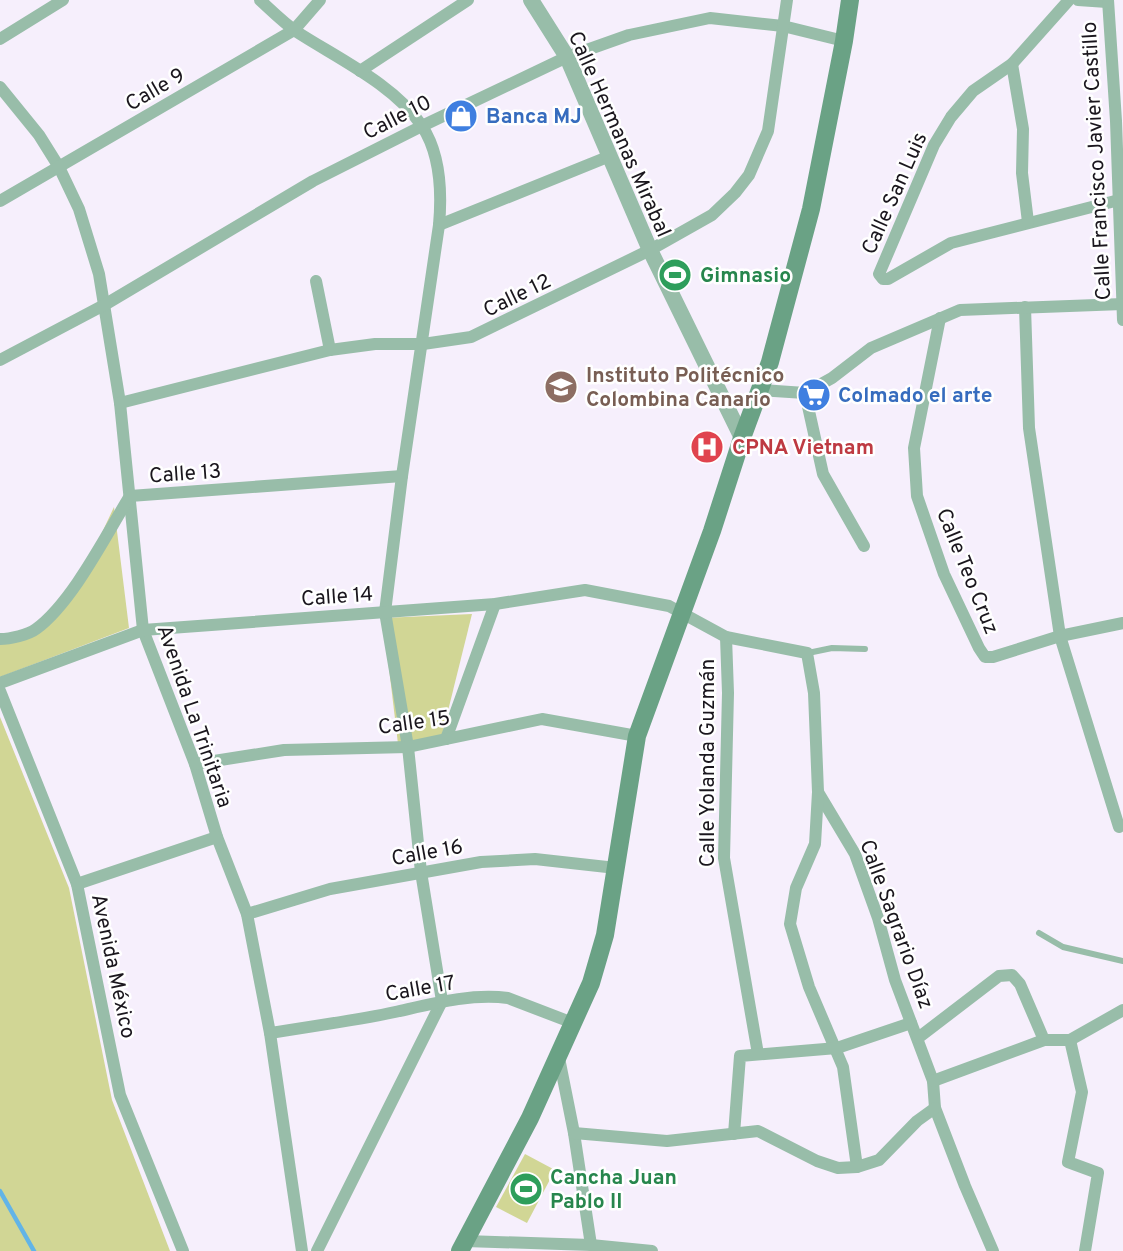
<svg xmlns="http://www.w3.org/2000/svg" width="1123" height="1251" viewBox="0 0 1123 1251" font-family="Overpass,sans-serif">
  <style>
    .green { fill: #d1d695 }
    .lines { fill: none; stroke-linecap: round; stroke-linejoin: round }
    .stream { stroke: #62b4e7; stroke-width: 4.5 }
    .service { stroke: #98bda9; stroke-width: 6 }
    .minor { stroke: #98bda9; stroke-width: 12 }
    .tertiary { stroke: #98bda9; stroke-width: 16 }
    .secondary { stroke: #6aa285; stroke-width: 18 }
    .labels { text-anchor: middle; stroke-width: 5; stroke-linejoin: round; paint-order: stroke }
    .street-label { font-size: 21px; fill: #1a161d; stroke: #fff }
    .shop-label { font-size: 21px; font-weight: bold; fill: #366cbe; stroke: #fff; text-anchor: start }
    .leisure-label { font-size: 21px; font-weight: bold; fill: #27864d; stroke: #fff; text-anchor: start }
    .education-label { font-size: 21px; font-weight: bold; fill: #785e54; stroke: #fff; text-anchor: start }
    .health-label { font-size: 21px; font-weight: bold; fill: #be3a42; stroke: #fff; text-anchor: start }
  </style>
  <rect width="100%" height="100%" fill="#f6effc"/>
  <g class="green">
    <path d="M114 507 129 628 0 677V642L7 643 69 603Z"/>
    <path d="M472 614 442 735 398 744 383 618Z"/>
    <path d="M0 717 69 888 112 1100 170 1251H0Z"/>
    <path d="M525 1154 555 1170 527 1223 496 1207Z"/>
  </g>
  <g class="lines">
    <path class="stream" d="M0 1191 34 1251"/>
    <g class="service">
      <path d="M808 653 832 648 865 649"/>
      <path d="M1039 933 1063 947 1123 961"/>
    </g>
    <g class="minor">
      <path d="M260 0C272 11 284 23 297 32 337 58 395 85 422 126 441 155 442 192 439 225L402 476 385 612 408 747 421 872 442 1001 317 1251"/>
      <path d="M1069 0 1012 64 973 91 951 117 934 145 879 274 883 279H888L951 243 1119 200"/>
      <path d="M1078 0 1107 2"/>
      <path d="M1108 0 1116 121 1123 320"/>
      <path d="M0 39 63 0"/>
      <path d="M1012 64 1023 129 1022 173 1028 222"/>
      <path d="M360 71 468 0"/>
      <path d="M0 87 39 135 59 167 79 209 99 274 120 403 143 630 195 764 217 837 247 914 270 1033 302 1251"/>
      <path d="M0 201 294 30 320 0"/>
      <path d="M439 225 610 156"/>
      <path d="M316 281 330 350"/>
      <path d="M1025 307 1029 428 1060 636 1119 827"/>
      <path d="M940 318 914 448 917 496 944 574 979 648 985 657H993L1060 636 1123 623"/>
      <path d="M0 360 106 304 313 181 422 126 567 57 629 35 710 18 783 26 844 41"/>
      <path d="M760 390 805 393 832 378 871 348 960 310 1123 304"/>
      <path d="M805 393 823 474 864 546"/>
      <path d="M120 403 330 350 375 344H423L471 337 650 250 712 215 735 193 749 175 768 131 787 0"/>
      <path d="M726 637 728 693 724 858 758 1054"/>
      <path d="M0 639C10 639 28 635 36 629 72 603 106 535 130 496L402 476"/>
      <path d="M0 683 143 630 495 604 585 590 669 606 726 637 807 653 814 693 818 792 855 854 878 918 895 980 933 1081 935 1108 965 1186 993 1251"/>
      <path d="M0 691 77 884 120 1095 183 1251"/>
      <path d="M446 739 495 604"/>
      <path d="M195 764 284 750 408 747 542 719 637 736"/>
      <path d="M818 792 815 844 796 888 790 924 809 987 843 1067 857 1167"/>
      <path d="M77 884 217 837"/>
      <path d="M247 914 330 889 481 862 535 859 616 868"/>
      <path d="M270 1033C312 1026 354 1021 395 1012 431 1004 471 993 508 998L573 1023"/>
      <path d="M918 1038 999 976 1012 975 1020 984 1044 1040"/>
      <path d="M1070 1040 1082 1092 1068 1162 1098 1173 1085 1251"/>
      <path d="M559 1058 574 1133 591 1245"/>
      <path d="M933 1081 1044 1040H1070L1123 1010"/>
      <path d="M574 1133 667 1141 758 1131 817 1161 838 1168 857 1167 879 1160 917 1121 935 1108"/>
      <path d="M734 1134 740 1056 837 1048 911 1023"/>
      <path d="M465 1241 591 1245 652 1251"/>
    </g>
    <path class="tertiary" d="M531 0 567 57 650 250 742 438"/>
    <path class="secondary" d="M460 1251 530 1118 591 983 605 935 637 736 712 531 742 438 770 362 811 209 844 41 850 0"/>
  </g>
  <defs>
    <symbol id="shop-disc" viewBox="-11 -11 22 22"><circle r="9.5" fill="#3f7fe0" stroke="#fff"/><path d="M-5-2.5h2.3a2.7 3.5 0 0 1 5.4 0H5L5.5 6h-11ZM-1.5-2.5h3a1.5 2.3 0 0 0-3 0Z" fill="#fff"/></symbol>
    <symbol id="stadium-disc" viewBox="-11 -11 22 22"><circle r="9.5" fill="#2e9e5b" stroke="#fff"/><path d="M0-5a6.5 5 0 1 0 0 10a6.5 5 0 1 0 0-10ZM-3.5-1.8h7v3.6h-7Z" fill="#fff"/></symbol>
    <symbol id="school-disc" viewBox="-11 -11 22 22"><circle r="9.5" fill="#8d6e63" stroke="#fff"/><path d="M0-5L7-2L0 1L-7-2ZM-4 1L0 2.5L4 1V4Q0 6-4 4Z" fill="#fff"/></symbol>
    <symbol id="supermarket-disc" viewBox="-11 -11 22 22"><circle r="9.5" fill="#3f7fe0" stroke="#fff"/><path d="M-6-5.5h2.5l.6 2H6L4.5 2H-2.5L-4.4-4H-6ZM-1.5 3.2a1.3 1.3 0 1 0 .1 0ZM3 3.2a1.3 1.3 0 1 0 .1 0Z" fill="#fff"/></symbol>
    <symbol id="hospital-disc" viewBox="-11 -11 22 22"><circle r="9.5" fill="#e0444e" stroke="#fff"/><path d="M-5-5h3v3.5h4V-5h3V5h-3V1.5h-4V5h-3Z" fill="#fff"/></symbol>
  </defs>
  <g fill-rule="evenodd">
    <use href="#shop-disc" x="442" y="97" width="38" height="38"/>
    <use href="#stadium-disc" x="656" y="256" width="38" height="38"/>
    <use href="#school-disc" x="542" y="368" width="38" height="38"/>
    <use href="#supermarket-disc" x="795" y="376" width="38" height="38"/>
    <use href="#hospital-disc" x="688" y="428" width="38" height="38"/>
    <use href="#stadium-disc" x="507" y="1170" width="38" height="38"/>
  </g>
  <g class="labels">
    <g class="street-label">
      <text transform="translate(155 89) rotate(-30)" y="7">Calle 9</text>
      <text transform="translate(397 117) rotate(-27)" y="7">Calle 10</text>
      <text transform="translate(620 134) rotate(66)" y="7">Calle Hermanas Mirabal</text>
      <text transform="translate(1096 161) rotate(-93)" y="7">Calle Francisco Javier Castillo</text>
      <text transform="translate(894 193) rotate(-66)" y="7">Calle San Luis</text>
      <text transform="translate(517 295) rotate(-26)" y="7">Calle 12</text>
      <text transform="translate(185 473) rotate(-4)" y="7">Calle 13</text>
      <text transform="translate(968 571) rotate(68)" y="7">Calle Teo Cruz</text>
      <text transform="translate(337 596) rotate(-4)" y="7">Calle 14</text>
      <text transform="translate(195 716) rotate(71)" y="7">Avenida La Trinitaria</text>
      <text transform="translate(414 722) rotate(-8)" y="7">Calle 15</text>
      <text transform="translate(707 763) rotate(-90)" y="7">Calle Yolanda Guzmán</text>
      <text transform="translate(427 852) rotate(-10)" y="7">Calle 16</text>
      <text transform="translate(897 924) rotate(70)" y="7">Calle Sagrario Díaz</text>
      <text transform="translate(114 966) rotate(78)" y="7">Avenida México</text>
      <text transform="translate(420 988) rotate(-10)" y="7">Calle 17</text>
    </g>
    <g class="shop-label">
      <text x="486" y="123">Banca MJ</text>
      <text x="838" y="402">Colmado el arte</text>
    </g>
    <g class="leisure-label">
      <text x="700" y="282">Gimnasio</text>
      <text x="550" y="1184">Cancha Juan<tspan x="550" dy="24">Pablo II</tspan></text>
    </g>
    <g class="education-label">
      <text x="586" y="382">Instituto Politécnico<tspan x="586" dy="24">Colombina Canario</tspan></text>
    </g>
    <g class="health-label">
      <text x="732" y="454">CPNA Vietnam</text>
    </g>
  </g>
</svg>
